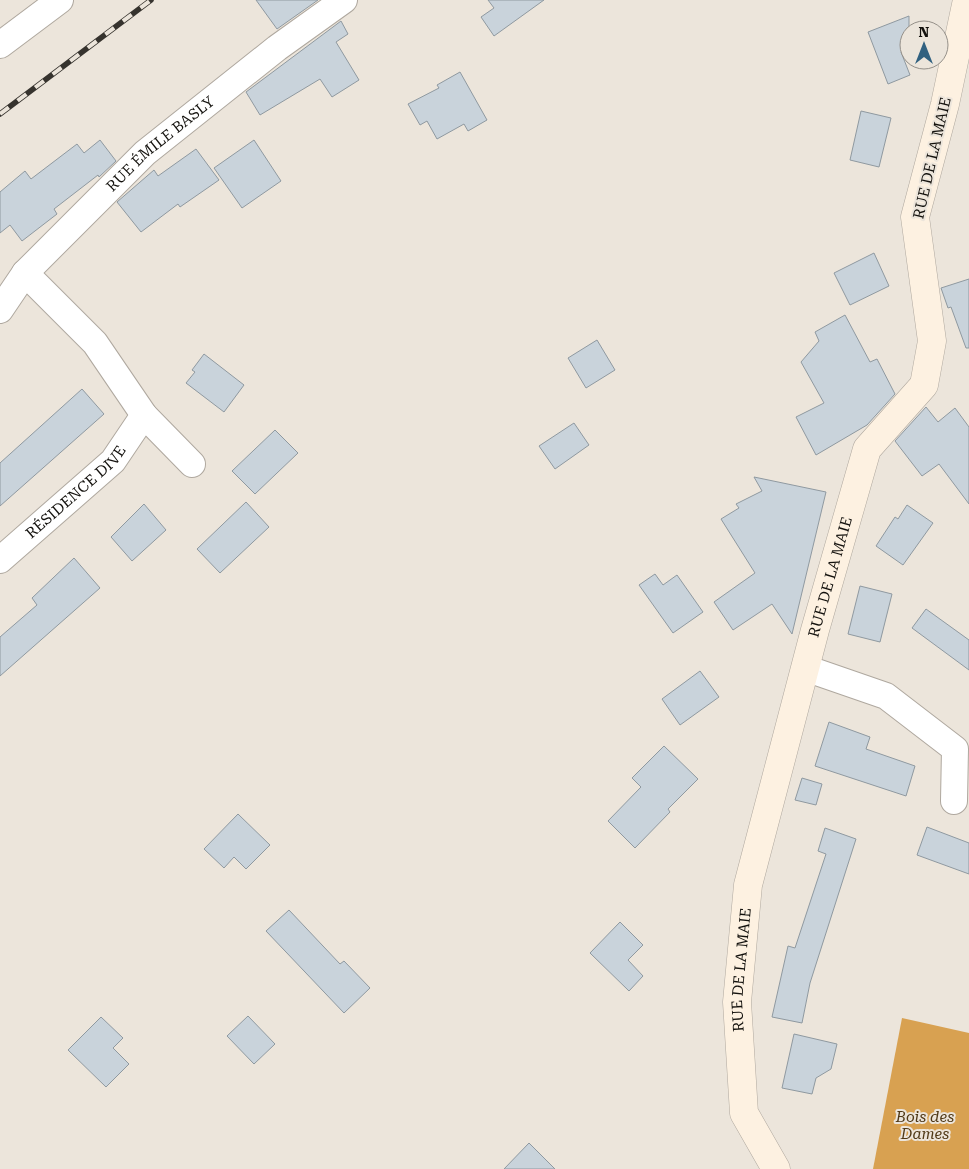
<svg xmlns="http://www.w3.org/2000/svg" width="969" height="1169" viewBox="0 0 969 1169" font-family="'Roboto Serif',serif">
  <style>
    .forest { fill: #d8a151 }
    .building { fill: #c9d3db; stroke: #8f99a0 }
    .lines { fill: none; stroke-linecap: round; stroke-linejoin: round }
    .street-casing { stroke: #afa89f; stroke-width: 28 }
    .secondary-casing { stroke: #afa89f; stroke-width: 29 }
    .street { stroke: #fff; stroke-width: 26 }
    .secondary { stroke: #fdf1e1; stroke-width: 28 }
    .rail-casing { stroke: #36332e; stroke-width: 5.5 }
    .rail { stroke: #ece5db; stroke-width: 4; stroke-dasharray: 11; stroke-linecap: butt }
    .labels { text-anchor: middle; stroke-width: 4; stroke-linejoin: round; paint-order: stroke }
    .street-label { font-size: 15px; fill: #13110d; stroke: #ece5db }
    .park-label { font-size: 15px; font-style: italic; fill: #4f3816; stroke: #ece5db }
  </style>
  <rect width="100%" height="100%" fill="#ece5db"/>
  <path class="forest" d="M902 1018 969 1033V1169H873Z"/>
  <g class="building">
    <path d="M256 0H318L277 29Z"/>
    <path d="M488 0H544L494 36 481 17 494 8Z"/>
    <path d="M909 16V49L901 52 910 75 888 84 868 32Z"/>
    <path d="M341 21 348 34 336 42 359 80 332 97 320 79 260 115 246 92Z"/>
    <path d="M460 72 487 120 468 131 464 124 437 139 427 121 420 125 408 104 439 88 437 85Z"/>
    <path d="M861 111 891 118 879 167 850 160Z"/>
    <path d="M100 140 116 161 99 177 98 175 54 209 57 214 22 241 10 225 0 233V192L25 171 31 179 77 144 84 153Z"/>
    <path d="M254 140 281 181 242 208 214 168Z"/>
    <path d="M196 149 219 180 180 207 178 204 141 232 117 202 154 170 158 176Z"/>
    <path d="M874 253 889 286 850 305 834 273Z"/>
    <path d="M969 279V348H966L951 307 948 308 941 288Z"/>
    <path d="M845 315 870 362 877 359 895 394 867 425 816 455 796 417 824 403 801 362 819 341 815 332Z"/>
    <path d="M597 340 615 370 586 388 568 358Z"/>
    <path d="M204 354 244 385 224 412 186 383 195 372 192 370Z"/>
    <path d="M82 389 104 414 0 506V463Z"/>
    <path d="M926 407 938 422 955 408 969 427V504L939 464 922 476 895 441Z"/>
    <path d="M574 423 589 445 555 469 539 446Z"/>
    <path d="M275 430 298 453 255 494 232 471Z"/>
    <path d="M754 477 826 492 792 634 772 604 733 630 714 602 755 573 721 519 739 508 736 504 762 491Z"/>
    <path d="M246 502 269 527 220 573 197 549Z"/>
    <path d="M144 504 166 530 132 561 111 537Z"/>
    <path d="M907 505 933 523 903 565 876 546 895 517 898 519Z"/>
    <path d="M74 558 100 588 0 676V637L37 605 32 598Z"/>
    <path d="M655 574 663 585 677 575 703 612 673 633 639 585Z"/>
    <path d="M860 586 892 594 880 642 848 634Z"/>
    <path d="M926 609 969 640V670L912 628Z"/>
    <path d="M700 671 719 697 680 725 662 699Z"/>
    <path d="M829 722 870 737 866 749 915 766 906 796 815 766Z"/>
    <path d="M664 746 698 779 668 809 670 812 635 848 608 821 641 787 632 778Z"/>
    <path d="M802 778 822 784 816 805 795 800Z"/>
    <path d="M238 814 270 845 246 869 234 857 224 868 204 849Z"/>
    <path d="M927 827 969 843V874L917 855Z"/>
    <path d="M825 828 856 839 810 983 802 1023 772 1017 788 946 795 948 826 854 818 851Z"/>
    <path d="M289 910 340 964 344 961 370 988 344 1013 266 931Z"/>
    <path d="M620 922 643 945 628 960 643 976 629 991 590 953Z"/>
    <path d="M248 1016 275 1044 254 1064 227 1036Z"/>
    <path d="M101 1017 123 1038 113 1048 129 1064 106 1087 68 1050Z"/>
    <path d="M794 1034 837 1044 831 1069 816 1078 812 1094 782 1088Z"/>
    <path d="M529 1143 555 1169H504Z"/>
  </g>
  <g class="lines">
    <defs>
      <g id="street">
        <path d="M0 45 60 0"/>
        <path d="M25 273 95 343 144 415 192 464"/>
        <path id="s1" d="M0 310 25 273 145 153 277 48 344 0"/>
        <path id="s2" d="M0 560 113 461 144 415"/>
        <path d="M805 668 886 696 955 749 954 801"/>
      </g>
      <g id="secondary">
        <path id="s3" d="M776 1169 744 1113 737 1002 748 885 815 630 867 449 924 385 932 341 915 217 945 104 967 0"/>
      </g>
    </defs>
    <use href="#street" class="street-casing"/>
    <use href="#secondary" class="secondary-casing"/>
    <use href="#street" class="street"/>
    <use href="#secondary" class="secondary"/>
    <defs>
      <path id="rail" d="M0 114 151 0"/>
    </defs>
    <use href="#rail" class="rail-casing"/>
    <use href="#rail" class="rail"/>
  </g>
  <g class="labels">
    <g class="street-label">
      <text dy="5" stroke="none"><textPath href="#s1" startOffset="232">RUE ÉMILE BASLY</textPath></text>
      <text transform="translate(932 158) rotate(-77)" y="5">RUE DE LA MAIE</text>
      <text dy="5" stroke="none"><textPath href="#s2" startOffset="102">RÉSIDENCE DIVE</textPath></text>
      <text dy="5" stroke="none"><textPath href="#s3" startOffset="612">RUE DE LA MAIE</textPath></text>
      <text dy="5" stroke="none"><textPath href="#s3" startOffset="208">RUE DE LA MAIE</textPath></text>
    </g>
    <g class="park-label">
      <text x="925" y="1122">Bois des<tspan x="925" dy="17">Dames</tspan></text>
    </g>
  </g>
  <g transform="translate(924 45)"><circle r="24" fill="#ece5db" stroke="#959089"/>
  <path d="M0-4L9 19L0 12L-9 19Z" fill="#316180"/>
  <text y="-8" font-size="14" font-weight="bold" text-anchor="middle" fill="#13110d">N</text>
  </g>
</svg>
